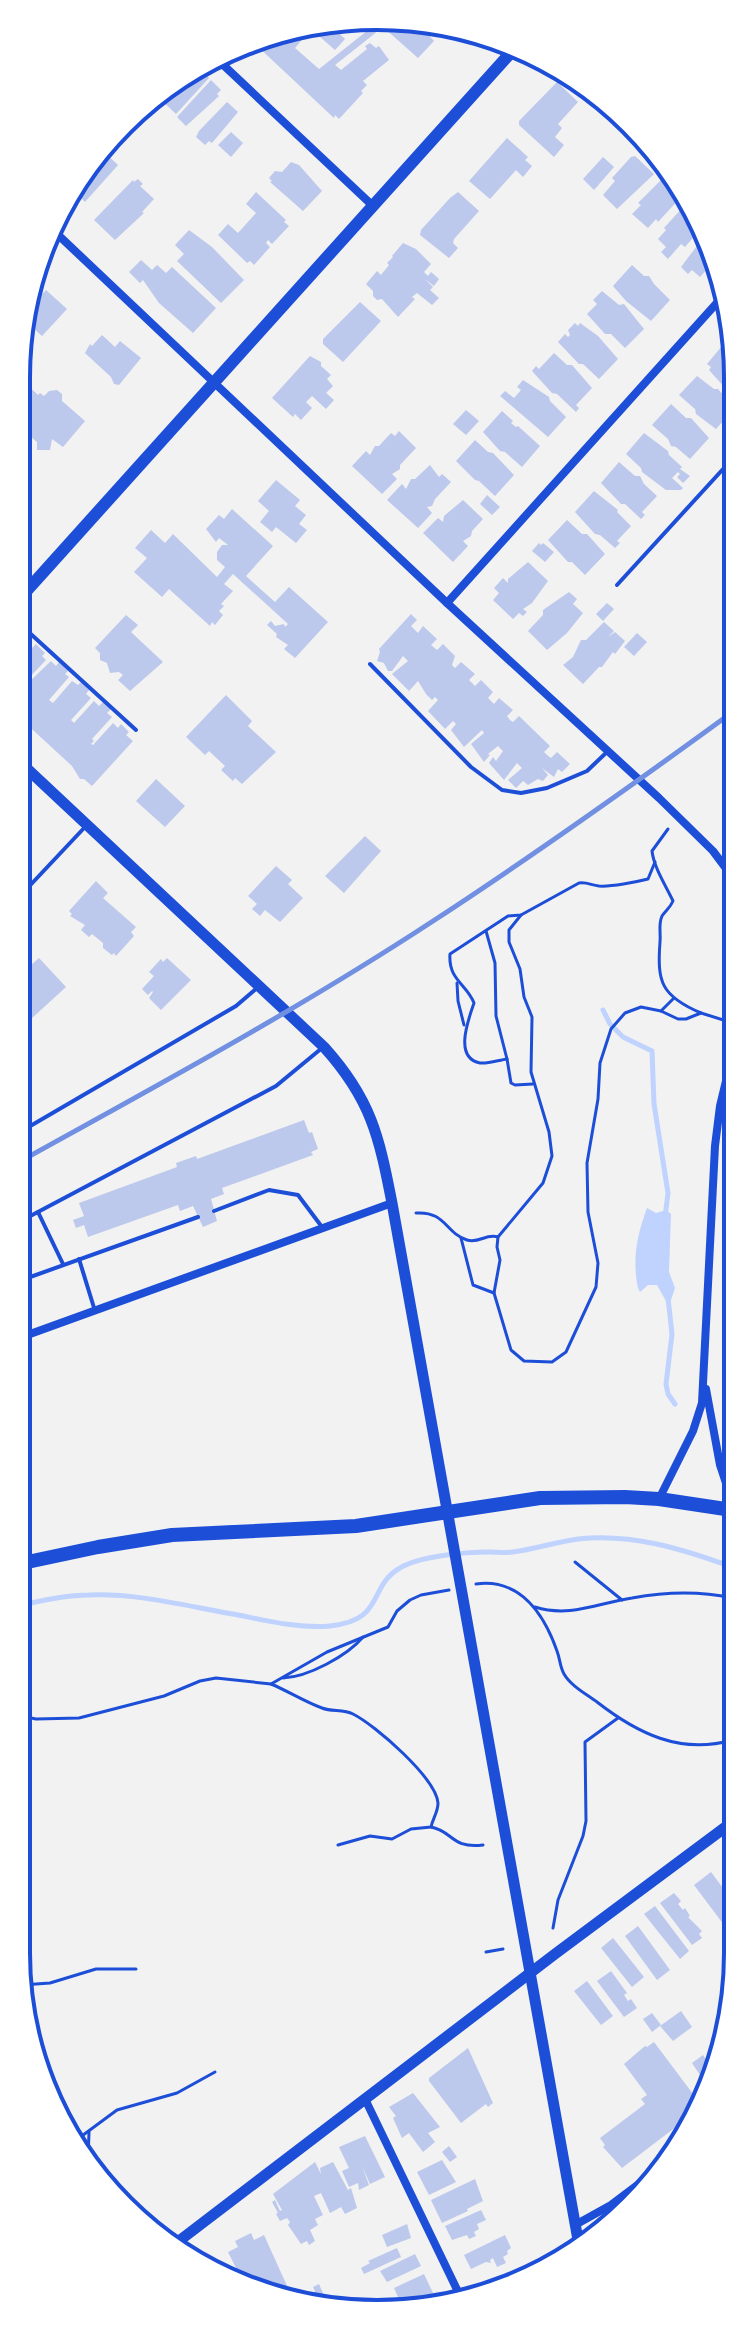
<svg xmlns="http://www.w3.org/2000/svg" width="754" height="2330" viewBox="0 0 754 2330" font-family="'Noto Serif',serif">
  <style>
    .water { fill: #bfd3fe }
    .lines { fill: none; stroke-linecap: round; stroke-linejoin: round }
    .stream { stroke: #bfd3fe; stroke-width: 5 }
    .building { fill: #bdc9ec }
    .path { stroke: #1d4ed8; stroke-width: 3 }
    .service { stroke: #1d4ed8; stroke-width: 4 }
    .minor { stroke: #1d4ed8; stroke-width: 8 }
    .tertiary { stroke: #1d4ed8; stroke-width: 11 }
    .secondary { stroke: #1d4ed8; stroke-width: 12 }
    .primary { stroke: #1d4ed8; stroke-width: 14 }
    .rail { stroke: #7290e2; stroke-width: 5 }
    .rim { fill: none; stroke: #1d4ed8; stroke-width: 4 }
  </style>
  <rect width="100%" height="100%" fill="#f2f2f2"/>
  <path class="water" d="M647 1208 656 1213 666 1210 671 1214 669 1272 675 1288 670 1303H667L657 1285H648L640 1292 638 1288C632 1259 637 1235 647 1208Z"/>
  <g class="lines">
    <g class="stream">
      <path d="M603 1010 610 1024 623 1037 652 1051 654 1104 668 1193 665 1217"/>
      <path d="M668 1298 672 1334 666 1384 668 1394 675 1404"/>
      <path d="M17 1606C41 1601 65 1595 89 1595 137 1593 186 1606 233 1614 264 1620 299 1629 330 1626 386 1620 367 1587 400 1568 419 1556 466 1552 489 1552 497 1552 505 1553 513 1552 535 1549 556 1542 578 1539 631 1533 683 1549 732 1567"/>
    </g>
  </g>
  <g class="building">
    <path d="M307 23H328L345 39 335 50 311 29 295 48 319 69 377 23H417L434 41 418 58 383 27 335 65 341 70 367 49 365 46 370 43 376 48 379 46 389 60 363 81 367 85 361 91 363 93 339 119 335 115 334 118 255 44Z"/>
    <path d="M198 68 209 78 176 114 157 96 177 77Z"/>
    <path d="M211 80 221 90 217 94 219 96 186 126 177 117Z"/>
    <path d="M557 82 578 102 558 124 562 128 555 137 564 145 554 157 519 125V121Z"/>
    <path d="M227 102 238 112 212 143 209 141 205 145 196 137 199 131Z"/>
    <path d="M231 132 243 143 231 157 218 145Z"/>
    <path d="M507 138 528 157 525 160 532 166 523 177 516 170 490 199 469 181Z"/>
    <path d="M103 151 118 165 85 202 72 189 77 176Z"/>
    <path d="M635 156 654 174 617 209 603 195 615 181 612 178 631 157Z"/>
    <path d="M603 157 614 167 594 190 583 179Z"/>
    <path d="M291 162 299 165 322 191 303 211 270 182 272 181 269 178 275 171 282 172Z"/>
    <path d="M138 179 143 184 140 186 154 199 142 212 144 213 115 240 94 220 133 180 134 182Z"/>
    <path d="M661 180 680 198 658 222 656 219 648 228 632 214 641 205 638 203Z"/>
    <path d="M256 192 286 220 284 222 289 226 272 244 268 240 266 243 270 247 254 265 250 261 247 263 218 235 228 224 238 233 256 213 246 204Z"/>
    <path d="M458 192 479 211 454 239 453 243 458 248 449 258 420 235 421 230 450 198Z"/>
    <path d="M683 207 694 217 696 214 703 226 685 247 681 244 668 259 661 252 666 247 658 239 666 230 664 228Z"/>
    <path d="M189 230 212 247 244 280 221 303 177 261 184 254 175 245Z"/>
    <path d="M706 234 715 265 711 270 708 268 700 277 692 270 688 274 681 267Z"/>
    <path d="M403 243 416 249 431 264 424 272 428 276 431 272 439 279 434 286 425 279 433 287 430 290 439 298 432 305 417 293 412 297 415 299 398 317 382 299 377 300 373 296V291L366 284 377 271 381 275 389 265 387 263 393 257 392 256Z"/>
    <path d="M141 260 152 270 157 265 166 273 172 267 216 308 193 333 159 303 143 280 140 283 129 272Z"/>
    <path d="M632 265 644 276H649L654 284 670 300 651 321 626 301 613 286Z"/>
    <path d="M46 290 67 309 42 336 32 327 35 323 24 314Z"/>
    <path d="M602 291 619 305 624 304 644 329 625 348 611 334H605L587 314 597 304 593 300Z"/>
    <path d="M360 302 381 321 343 362 323 344V339Z"/>
    <path d="M575 323 578 326 580 323 598 336 618 359 599 379 583 364H579L558 342 565 334 568 337 570 335 568 330Z"/>
    <path d="M102 335 115 347 120 341 141 358 119 385 114 384 111 377 85 353 90 344 92 346Z"/>
    <path d="M722 346 735 356V393L726 389 709 370 711 367 707 364Z"/>
    <path d="M554 353 567 365H572L592 388 576 405 579 408 576 412 557 394 552 393 532 371 536 366 539 369Z"/>
    <path d="M310 356 321 362V366L331 375 327 379 333 386 326 393 334 400 326 409 312 396 306 402 312 408 301 420 295 414 293 417 272 398Z"/>
    <path d="M697 376 714 389H718L735 408V418L732 421 727 417 716 429 696 414 695 409 679 395Z"/>
    <path d="M523 380 549 397 550 401 566 417 548 437 500 396 505 391 514 398 521 390 517 387Z"/>
    <path d="M23 381 38 395 40 393 44 396 49 391 57 390 62 394V401L85 421 63 447 52 439 50 450H37V442L31 437 22 447Z"/>
    <path d="M671 404 686 418H691L709 438 690 459 676 447 671 446 668 439 652 425Z"/>
    <path d="M466 410 479 421 466 435 453 424Z"/>
    <path d="M502 411 513 421 511 423 516 427 518 426 540 446 522 467 505 452 500 451 483 432Z"/>
    <path d="M399 431 416 448 400 465V469L392 474 397 479 382 494 352 466 366 451 370 455 375 446H379L391 433 395 436Z"/>
    <path d="M644 433 668 451 669 455 682 467 680 469 690 476 683 483 677 477 680 474 678 472 672 478 683 488 681 490H666L642 472 641 468 626 454Z"/>
    <path d="M475 440 488 452 493 453 514 475 495 496 479 481 475 480 456 461Z"/>
    <path d="M619 462 635 476H640L644 484 657 496 642 512 645 515 641 519 625 504H621L601 483Z"/>
    <path d="M430 465 439 477 442 474 451 482 435 499 432 506 427 507 432 513 418 528 387 500 402 484 406 489 411 479H415Z"/>
    <path d="M276 480 300 500 295 506 306 515 299 524 307 530 296 543 276 527 272 532 260 522 269 511 258 501Z"/>
    <path d="M594 491 618 510 617 512 631 526 617 541 620 543 615 548 600 535 595 534 575 512Z"/>
    <path d="M487 495 500 507 492 515 480 504Z"/>
    <path d="M463 500 483 519 472 531 471 536 463 541 468 546 453 562 423 533 438 518 443 522 444 516Z"/>
    <path d="M232 509 273 546 246 576 275 602 289 587 328 622 295 658 284 649 288 645 276 637 277 634 267 625 271 621 275 626 284 624 285 627 288 624 233 574 224 584 233 591 221 604 224 606 219 611 223 615 215 625 212 622 210 626 169 589 162 597 134 572 147 558 135 548 151 530 165 543 173 534 217 577 225 567 217 560V552L222 545H228L219 538 216 542 206 529 219 515 224 519Z"/>
    <path d="M567 520 582 534H587L605 554 585 575 572 562H568L548 540Z"/>
    <path d="M539 543 541 545 543 543 554 552 545 562 532 551Z"/>
    <path d="M528 562 548 581 532 603 523 609 527 612 523 616 519 613 513 619 493 600 499 593 494 588 503 578 508 583V579Z"/>
    <path d="M569 592 577 599 573 604 583 613 567 633 547 650 528 631 543 615V610Z"/>
    <path d="M607 603 614 609 603 621 596 614Z"/>
    <path d="M411 614 417 620 411 626 418 633 423 626 437 639 431 645 437 650 443 644 455 656 452 665 455 668 461 662 475 674 469 680 475 686 481 680 493 692 488 698 494 704 499 698 513 710 507 716 510 720 513 722 519 716 550 746 544 752 547 755 551 758 557 752 570 764 562 772 558 769 554 777 542 768 548 775 543 781 538 779 528 785 523 781 516 788 508 780 522 768 517 763 504 780 489 763 493 757 496 761 503 751 498 746 488 754 490 755 484 762 471 744 484 733 482 730 464 747 451 730 456 724 453 721 445 729 428 711 438 700 435 697 432 700 426 694 418 681 409 691 392 674 408 661 403 656 392 671H388L384 663 377 661 380 652 379 649Z"/>
    <path d="M126 615 138 625 131 632 163 662 130 691 118 680 123 675 119 672 110 673 107 663 100 660V653L95 648Z"/>
    <path d="M604 622 614 631 608 637 615 632 625 641 615 654 613 652 602 667H599L583 684 563 665 573 657 581 640H586Z"/>
    <path d="M637 633 647 642 634 656 624 647Z"/>
    <path d="M26 642 32 648 36 644 45 653 42 656 46 660 25 682 27 684 51 661 56 666 59 662 69 670 65 674 69 677 49 700 53 703 72 681 78 685 81 682 89 690 86 694 91 698 71 720 74 723 94 701 99 706 103 702 111 709 107 713 112 717 92 739 94 741 91 744 93 745 113 723 118 728 121 724 129 732 126 735 133 741 92 786 84 779H80L72 766 21 719 22 647Z"/>
    <path d="M226 695 252 721 248 726 276 752 242 784 235 778 233 781 221 770 225 766 209 751 205 755 186 737Z"/>
    <path d="M156 779 185 806 165 827 136 801Z"/>
    <path d="M365 836 381 851 344 893 325 876Z"/>
    <path d="M276 866 292 880 288 884 303 898 280 922 265 910 260 916 252 909 257 904 248 896Z"/>
    <path d="M96 881 108 893 103 898 136 927 131 932 134 936 116 956 114 953 112 955 103 948V943L92 934 89 937 81 930 85 925 70 916 72 914 69 911Z"/>
    <path d="M39 958 66 987 20 1029V971L22 973Z"/>
    <path d="M167 958 191 980 161 1010 149 998 153 992 152 991 148 995 142 989 154 976 149 972 161 959 163 962Z"/>
    <path d="M304 1120 309 1133 312 1132 318 1149 311 1152 313 1155 222 1188 224 1194 211 1199 217 1221 203 1227 193 1206 180 1211 178 1205 88 1237 84 1225 76 1228 73 1220 84 1216 79 1203 177 1167 176 1163 196 1156 197 1159Z"/>
    <path d="M711 1872 726 1892 722 1895 725 1899V1907L731 1913V1920L724 1925 694 1885Z"/>
    <path d="M674 1893 681 1901 678 1904 683 1910 685 1908 690 1916 688 1917 702 1931 699 1934 702 1938 692 1945 660 1903Z"/>
    <path d="M655 1906 689 1951 680 1959 644 1914Z"/>
    <path d="M638 1926 670 1970 657 1980 625 1936Z"/>
    <path d="M613 1938 644 1977 632 1987 601 1948Z"/>
    <path d="M611 1971 627 1993 624 1995 628 2001 631 1999 637 2008 624 2017 597 1981Z"/>
    <path d="M587 1981 613 2016 601 2025 574 1991Z"/>
    <path d="M681 2011 692 2027 673 2041 660 2026Z"/>
    <path d="M652 2013 661 2025 652 2032 643 2019Z"/>
    <path d="M654 2042 699 2102 693 2114 622 2168 603 2147 605 2145 600 2138 645 2104 641 2099 647 2095 624 2064 645 2046 647 2047Z"/>
    <path d="M468 2048 493 2103 488 2107 486 2104 461 2123 429 2081V2078Z"/>
    <path d="M703 2055 712 2068 706 2084 692 2063Z"/>
    <path d="M413 2093 440 2127 428 2133 435 2142 423 2152 409 2133 402 2138 393 2118 396 2116 389 2107Z"/>
    <path d="M365 2136 385 2177 370 2184 362 2166 369 2185 359 2190 358 2183 349 2187 342 2171 349 2168 339 2147Z"/>
    <path d="M449 2146 457 2157 450 2162 442 2152Z"/>
    <path d="M442 2160 456 2182 429 2195 417 2172Z"/>
    <path d="M315 2162 321 2174 320 2168 333 2162 348 2190 351 2188 357 2208 345 2214 341 2207 330 2213 321 2193 314 2196 323 2215 315 2219 318 2225 310 2230 315 2241 309 2245 307 2241 301 2244 288 2225 290 2222 287 2218 280 2221 276 2214 278 2213 272 2202 275 2200 280 2211 282 2210 273 2194Z"/>
    <path d="M475 2179 483 2201 467 2209 468 2211 442 2223 431 2200Z"/>
    <path d="M481 2210 486 2220 477 2224 479 2229 474 2232 476 2236 469 2239 467 2235 452 2240 445 2226Z"/>
    <path d="M407 2224 411 2238 387 2247 382 2235Z"/>
    <path d="M251 2233 254 2240 264 2235 288 2288 274 2294 232 2281 229 2274 237 2270 228 2252 238 2247 235 2241Z"/>
    <path d="M505 2235 511 2248 507 2251 508 2254 503 2257 506 2263 497 2267 493 2258 490 2260 491 2263 486 2262 471 2269 464 2255Z"/>
    <path d="M397 2248 401 2257 364 2274 361 2268 370 2263 368 2261Z"/>
    <path d="M415 2254 421 2266 387 2282 380 2271Z"/>
    <path d="M424 2274 433 2293 407 2306 394 2307 391 2301 398 2297 394 2288Z"/>
    <path d="M319 2284 325 2298 319 2301 313 2287Z"/>
  </g>
  <g class="lines">
    <g class="path">
      <path d="M668 829 652 851C654 868 666 886 673 901 670 908 666 910 662 916 658 925 661 933 660 942 657 982 661 996 701 1013"/>
      <path d="M521 915 509 930V942L520 969 524 997 532 1017 531 1072 549 1132 552 1156 543 1183 498 1237 497 1247 500 1260 494 1293 511 1350 524 1361 552 1362 566 1352 596 1287 598 1263 588 1212 587 1163 598 1099 600 1063 611 1029 625 1013 641 1007 661 1011 678 1019H686L701 1013 733 1023"/>
      <path d="M486 931 495 963 496 1016 507 1059"/>
      <path d="M457 983 458 1001 464 1025"/>
      <path d="M661 1011 674 998"/>
      <path d="M533 1084 515 1085 511 1083 507 1059C499 1060 488 1064 480 1063 453 1058 469 1018 474 1003 467 984 448 980 450 954L508 916 521 915 579 883C587 882 591 885 599 886 611 887 636 882 648 879L655 862"/>
      <path d="M416 1213C446 1211 445 1233 467 1240 479 1244 486 1233 498 1237"/>
      <path d="M461 1238 473 1285 494 1293"/>
      <path d="M575 1562 622 1600"/>
      <path d="M476 1584C520 1578 544 1614 557 1651 560 1659 560 1667 564 1674 571 1686 586 1694 597 1702 637 1733 680 1755 732 1740"/>
      <path d="M535 1607C570 1618 598 1603 632 1598 665 1592 700 1591 732 1598"/>
      <path d="M283 1678C308 1677 347 1656 363 1637"/>
      <path d="M271 1684C288 1691 305 1702 322 1708 332 1712 343 1709 353 1714 375 1725 436 1778 438 1803 438 1812 433 1818 431 1827L411 1829 392 1839 370 1836 338 1845"/>
      <path d="M17 1715 36 1719 79 1718 164 1696 200 1681 216 1678 271 1684 327 1652 388 1627 397 1611 410 1600 421 1595 449 1590"/>
      <path d="M431 1827C453 1831 451 1849 483 1845"/>
      <path d="M553 1928 558 1900 583 1836 586 1821 585 1742 618 1718"/>
      <path d="M486 1952 503 1949"/>
      <path d="M22 1985 50 1983 96 1969H136"/>
      <path d="M89 2132 88 2161 93 2168 114 2179 144 2220"/>
      <path d="M75 2141 117 2110 177 2093 215 2072"/>
    </g>
    <g class="service">
      <path d="M617 585 735 456"/>
      <path d="M22 626 136 730"/>
      <path d="M370 664 471 767 502 790 521 793 547 788 587 771 608 751"/>
      <path d="M21 895 85 827"/>
      <path d="M20 1132 236 1006 257 988"/>
      <path d="M214 1211 269 1190 298 1195 322 1227"/>
      <path d="M38 1212 63 1264"/>
      <path d="M19 1222 276 1086 322 1048"/>
      <path d="M79 1259 95 1311"/>
      <path d="M19 1281 198 1217"/>
    </g>
    <g class="minor">
      <path d="M218 60 373 206"/>
      <path d="M54 231 447 603 659 798 713 851 734 879"/>
      <path d="M447 603 724 295"/>
      <path d="M19 1338 392 1203"/>
      <path d="M706 1389 720 1465 732 1501"/>
      <path d="M659 1499 693 1431 702 1403 715 1146 720 1106 733 1052"/>
      <path d="M365 2099 463 2302"/>
      <path d="M575 2225 611 2205 668 2162"/>
    </g>
    <g class="tertiary">
      <path d="M21 763 324 1047C371 1099 379 1136 392 1203L580 2251"/>
      <path d="M175 2244 555 1954 731 1823"/>
    </g>
    <path class="secondary" d="M22 596 515 48"/>
    <path class="primary" d="M18 1564 98 1547 172 1535 356 1526 540 1498 625 1497 659 1499 732 1510"/>
    <path class="rail" d="M19 1162C158 1085 297 1010 430 923 533 856 634 784 734 711"/>
  </g>
  <path d="M0 0H754V2330H0ZM377 30H377A347 347 0 0 1 724 377V1953A347 347 0 0 1 377 2300H377A347 347 0 0 1 30 1953V377A347 347 0 0 1 377 30Z" fill="#fff" fill-rule="evenodd"/>
  <path class="rim" d="M377 30H377A347 347 0 0 1 724 377V1953A347 347 0 0 1 377 2300H377A347 347 0 0 1 30 1953V377A347 347 0 0 1 377 30Z"/>
</svg>
